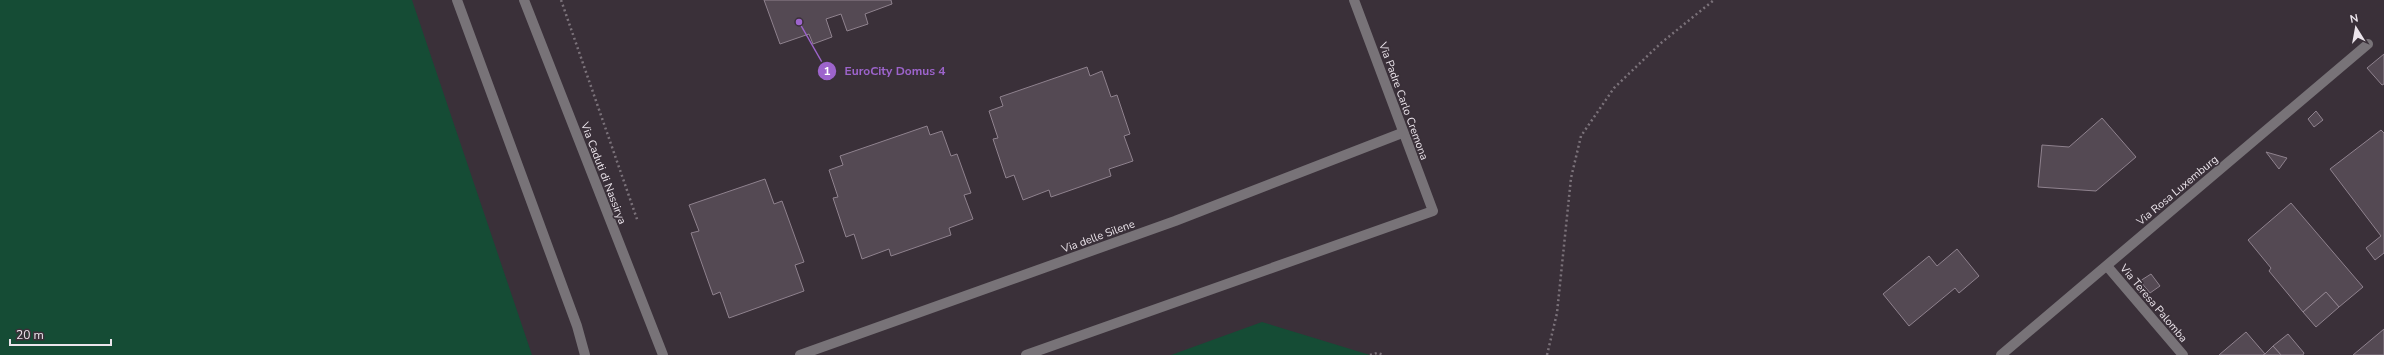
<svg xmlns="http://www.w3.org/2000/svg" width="2384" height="355" viewBox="0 0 2384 355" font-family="'Nunito Sans',sans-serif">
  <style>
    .green { fill: #154c35 }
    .building { fill: #544953; stroke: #8f828e }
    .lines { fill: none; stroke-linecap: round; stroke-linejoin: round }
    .path { stroke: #7b727a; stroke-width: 2.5; stroke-dasharray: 2 3; stroke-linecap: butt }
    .minor { stroke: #787378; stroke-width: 10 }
    .labels { text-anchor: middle; stroke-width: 3.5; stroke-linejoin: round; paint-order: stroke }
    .street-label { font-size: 11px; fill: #ece5ec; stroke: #3a3039 }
    .leader { fill: none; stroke: #9d64cc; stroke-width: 1.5 }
    .callout-dot { fill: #9d64cc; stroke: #3a3039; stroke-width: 1.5 }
    .mark-label { font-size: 12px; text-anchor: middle; font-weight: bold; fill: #fff }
    .callout-label { font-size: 12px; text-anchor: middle; font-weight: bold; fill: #9d64cc; stroke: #3a3039; stroke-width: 3.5; stroke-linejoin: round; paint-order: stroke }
  </style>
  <rect width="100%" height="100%" fill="#3a3039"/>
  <g class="green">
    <path d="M0 0H412L532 355H0Z"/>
    <path d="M1262 322 1370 355H1171Z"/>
  </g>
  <g class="building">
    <path d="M764 0H891L892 4 865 14 868 24 847 31 841 14 826 19 832 37 813 44 809 34 780 44Z"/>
    <path d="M2384 54V84L2382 85 2367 68Z"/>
    <path d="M1087 67 1090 76 1102 71 1111 97 1117 95 1130 134 1124 136 1133 161 1109 169 1111 176 1051 197 1049 190 1023 200 1014 175 1006 178 993 139 998 138 989 111 1003 106 1000 97Z"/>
    <path d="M2316 111 2323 120 2314 127 2308 119Z"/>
    <path d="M2102 118 2136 157 2096 191 2038 187 2042 145 2069 147Z"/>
    <path d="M927 126 930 135 942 131 951 156 957 154 971 193 964 195 973 219 949 228 951 235 891 256 889 249 862 259 854 234 846 237 833 198 838 197 829 170 843 165 840 156Z"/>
    <path d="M2381 130 2384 133V253L2375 260 2366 248 2381 236 2330 169Z"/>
    <path d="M2266 152 2287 158 2279 169Z"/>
    <path d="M765 179 774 204 782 201 804 262 795 265 804 291 729 318 720 292 713 295 691 233 699 231 689 205Z"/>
    <path d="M2291 203 2363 287 2339 307 2326 292 2303 312 2269 271 2271 268 2248 240Z"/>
    <path d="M1957 249 1979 276 1959 293 1955 288 1909 326 1883 294 1929 256 1937 266Z"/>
    <path d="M2151 274 2160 286 2150 293 2140 281Z"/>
    <path d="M2326 292 2339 307 2316 327 2303 312Z"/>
    <path d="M2384 329V355H2353Z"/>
    <path d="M2246 332 2265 354 2263 355H2219Z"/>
    <path d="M2288 334 2304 353 2303 355H2281L2273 346Z"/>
    <path d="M2273 346 2281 355H2263L2265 354Z"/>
  </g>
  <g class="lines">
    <g class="path">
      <path d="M561 0 638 222"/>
      <path d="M1370 355 1377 353 1384 355"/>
      <path d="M1547 355 1557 313 1571 178 1581 136 1614 88 1661 43 1714 0"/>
    </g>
    <g class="minor">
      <path d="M457 0 577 326 585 355"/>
      <path d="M524 0 663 355"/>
      <path d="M2107 266 2183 355"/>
      <path d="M800 355 1175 221 1402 133"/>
      <path d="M1026 355 1433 211 1354 0"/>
      <path d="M2001 355 2368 44"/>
    </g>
  </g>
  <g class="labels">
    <g class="street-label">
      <text transform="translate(1404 101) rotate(70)" y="4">Via Padre Carlo Cremona</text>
      <text transform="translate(604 173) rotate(69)" y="4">Via Caduti di Nassirya</text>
      <text transform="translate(2177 190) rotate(-40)" y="4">Via Rosa Luxemburg</text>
      <text transform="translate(1098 236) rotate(-20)" y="4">Via delle Silene</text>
      <text transform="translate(2154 303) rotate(50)" y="4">Via Teresa Palomba</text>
    </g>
  </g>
  <path class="leader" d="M799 22L827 71"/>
  <g class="callout-dot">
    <circle cx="799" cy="22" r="4"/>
    <circle cx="827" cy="71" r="10"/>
  </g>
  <g class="mark-label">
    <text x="827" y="75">1</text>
  </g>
  <g class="callout-label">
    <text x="895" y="75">EuroCity Domus 4</text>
  </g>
  <g transform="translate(2356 28) rotate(349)" stroke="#3a3039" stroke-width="3" paint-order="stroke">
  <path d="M0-3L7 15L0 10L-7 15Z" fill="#ece5ec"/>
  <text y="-6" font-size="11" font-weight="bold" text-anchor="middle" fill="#ece5ec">N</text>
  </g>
  <path d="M10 339v6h101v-6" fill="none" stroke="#ece5ec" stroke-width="2"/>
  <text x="16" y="339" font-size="12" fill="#ece5ec" stroke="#3a3039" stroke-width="3" paint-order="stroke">20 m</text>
</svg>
